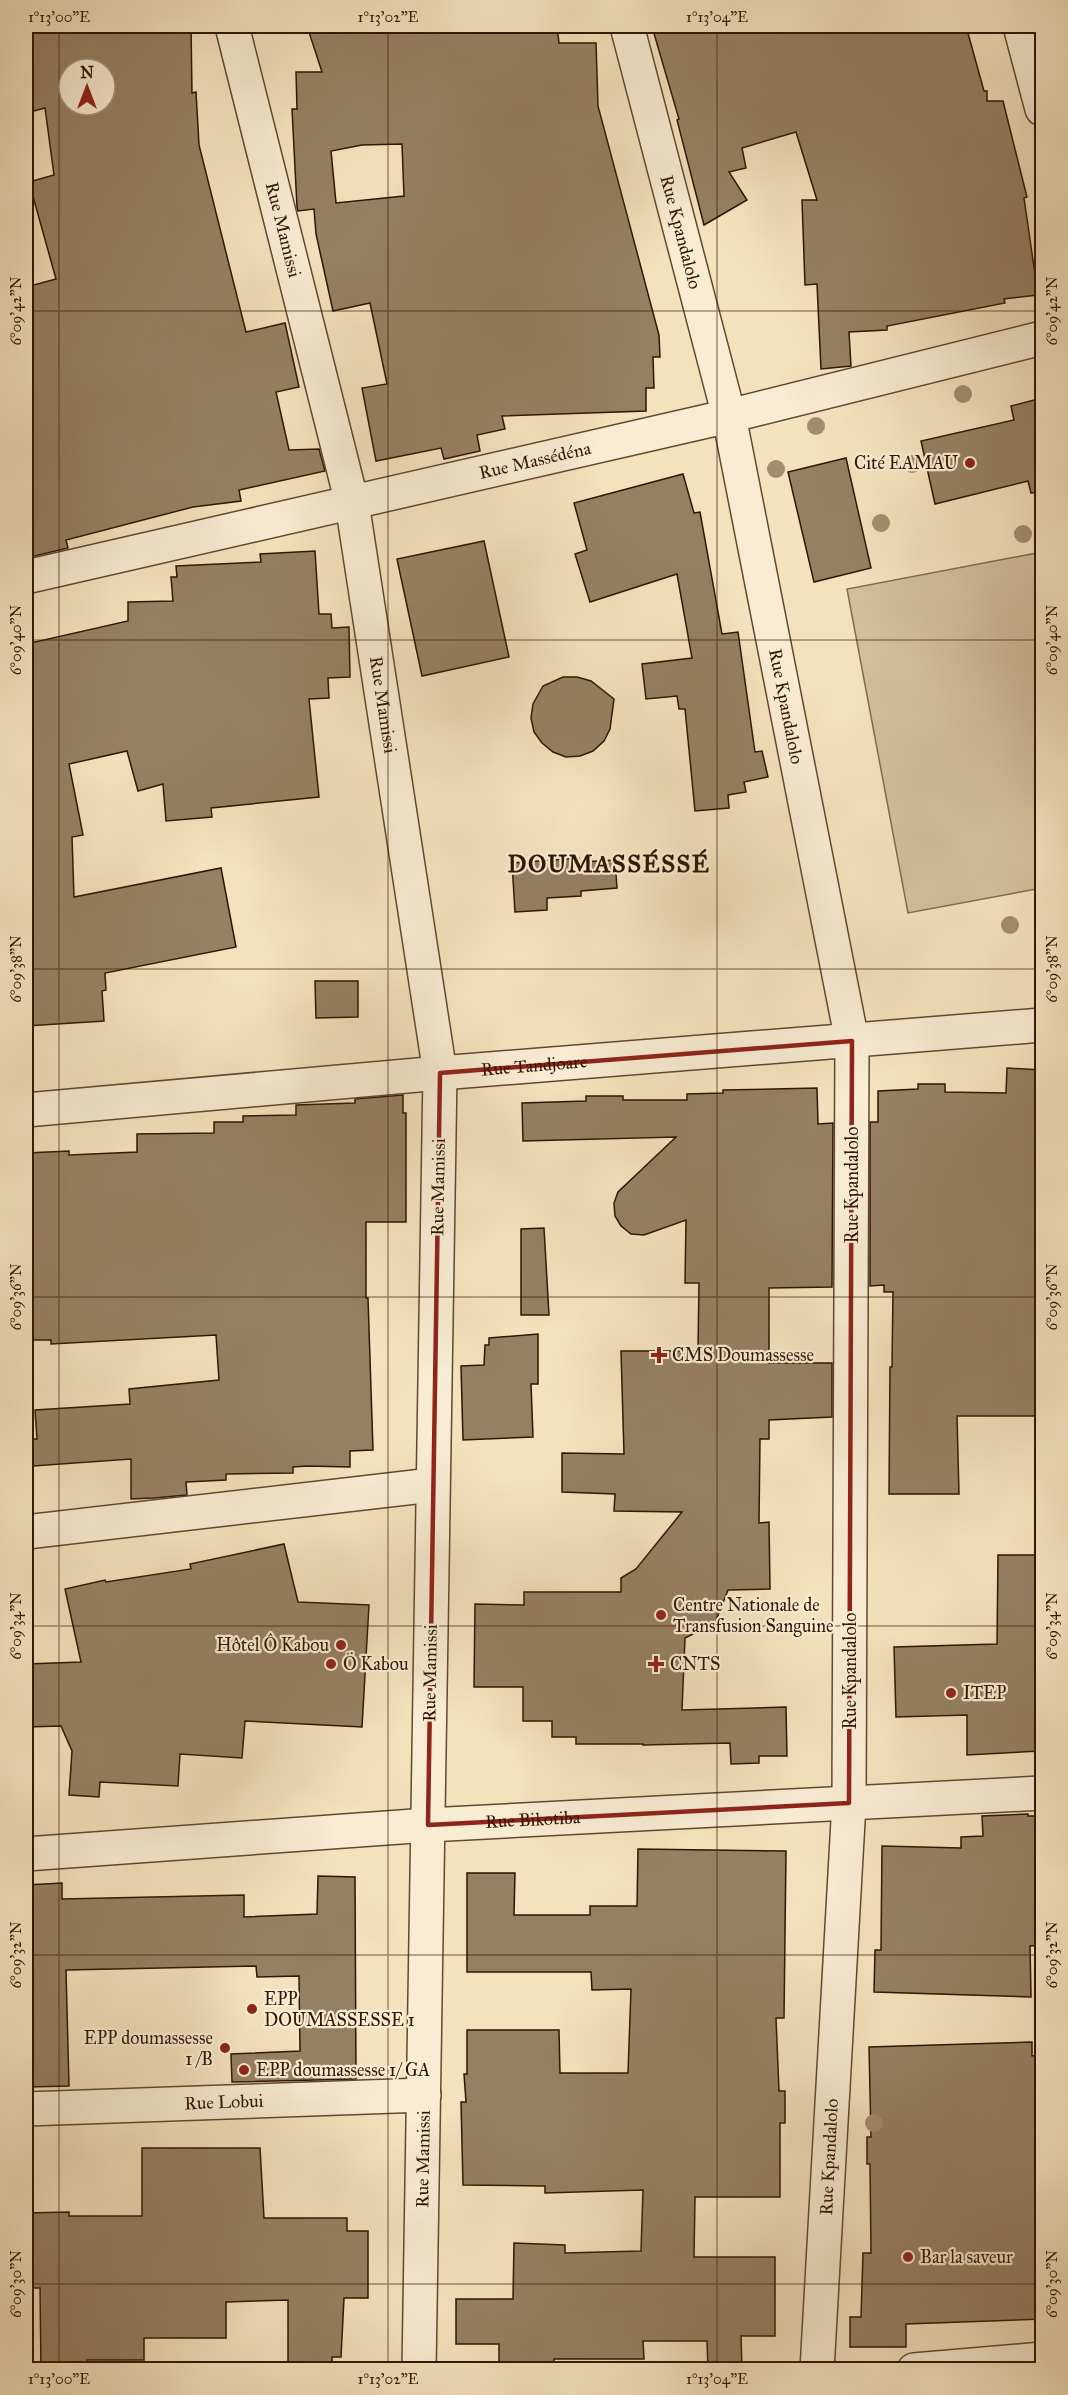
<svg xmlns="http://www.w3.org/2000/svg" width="1068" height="2395" viewBox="0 0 1068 2395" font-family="'IM FELL Great Primer',serif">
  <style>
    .green { fill: #d3bf9c; stroke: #826a4f; stroke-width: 1.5 }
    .building { fill: #968063; stroke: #311502; stroke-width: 1.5; fill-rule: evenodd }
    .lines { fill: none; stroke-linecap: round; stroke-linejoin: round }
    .minor-casing { stroke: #624830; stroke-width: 36 }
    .minor { stroke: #f8ecd3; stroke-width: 33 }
    .tree { fill: #a48d6f }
    .marked { fill: none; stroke: #8f2418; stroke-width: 4.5; stroke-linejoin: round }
    .ticks { fill: none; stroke: #311502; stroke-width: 1.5; stroke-opacity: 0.45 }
    .poi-dot { fill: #8f2418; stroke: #f8ecd3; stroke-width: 2 }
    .labels { text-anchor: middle; stroke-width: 4.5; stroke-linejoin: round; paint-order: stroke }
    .street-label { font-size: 18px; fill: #311502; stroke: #f8ecd3 }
    .poi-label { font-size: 18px; fill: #311502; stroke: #f8ecd3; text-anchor: start }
    .district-label { font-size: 24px; font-weight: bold; letter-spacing: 1.5px; fill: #311502; stroke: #f8ecd3 }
    .neatline { fill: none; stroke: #311502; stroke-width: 2 }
    .ticks-label { font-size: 15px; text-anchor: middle; fill: #311502 }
  </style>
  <rect width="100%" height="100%" fill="#f4e2bc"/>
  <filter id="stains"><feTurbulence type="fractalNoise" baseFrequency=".00333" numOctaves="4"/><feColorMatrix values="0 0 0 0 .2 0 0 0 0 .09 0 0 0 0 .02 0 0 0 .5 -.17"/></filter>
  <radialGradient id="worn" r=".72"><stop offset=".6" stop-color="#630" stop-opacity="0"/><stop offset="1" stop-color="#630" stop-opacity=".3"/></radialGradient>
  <path class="green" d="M1042 552V888L908 913 847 589Z"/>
  <g class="building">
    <path d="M26 26H191L192 93 196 92 199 145 246 332 285 323 299 387 276 392 289 450 319 449 325 471 239 490 241 501 193 507 66 540 68 548 26 558V287L56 279 29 182 54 175 45 108 26 113ZM69 69H105V105H69Z"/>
    <path d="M307 26H557L559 43H596L598 106 659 335 660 357H653L654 388H646V411L502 416 505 429 477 435 480 451 444 459 441 448 376 461 362 388 387 384 370 303 333 311 316 234 314 209 298 211 297 207 292 109H297L296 72H322ZM402 144 404 196 336 203 331 151 362 145Z"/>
    <path d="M670 26H966L984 91H987V101H1003L1027 197 1024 198 1038 295 1004 299 1005 303 887 326V330L849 332 851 366 821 369 817 284 805 285 802 200H817L796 132 742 148 746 168 729 172 747 200 704 225 677 120 679 119 653 30Z"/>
    <path d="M1042 398V492L1031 493 1028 481 935 504 921 441 1014 420 1011 406Z"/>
    <path d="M846 458 871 568 814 582 788 472Z"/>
    <path d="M683 474 694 513 700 512 722 634 738 632 755 752 762 751 768 777 744 782 746 792 728 795 729 808 695 811 685 709H679L677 696 646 699 642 664 692 658 677 574 590 602 575 554 587 550 574 503Z"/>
    <path d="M484 541 509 657 422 676 397 559Z"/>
    <path d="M315 551 319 614H331L332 628 349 627 350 677 328 678 329 698 309 699 319 797 211 808 212 817 166 821 163 784 138 791 127 751 69 764 83 835 72 837 74 897 221 868 236 947 105 973 106 990 102 991 104 1021 26 1026V644L128 621V602L173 601 171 577H177L176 566 261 562 260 554Z"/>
    <path d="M563 677H577L591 681 614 699 610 729 604 741 593 751 580 756 566 757 553 752 542 743 534 732 531 718 533 704 543 686Z"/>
    <path d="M579 858 580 862 615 860 617 888 581 891V896L547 898V910L515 912 512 863Z"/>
    <path d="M315 981H358V1017L316 1018Z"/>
    <path d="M1007 1068 1042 1070V1416H957L959 1494H889L890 1367H892L893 1292H884V1285L870 1286V1122H878V1091L918 1089V1084H945V1092L1006 1093Z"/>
    <path d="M817 1088 818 1124 833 1123 832 1287 769 1288V1363H832V1417L769 1420V1439H760L759 1523 769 1522 770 1589 728 1590 715 1623 685 1638 682 1710 786 1707 787 1756H759V1763L731 1764 730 1743 643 1745V1744H576V1737H552V1721H523V1687H474L475 1604 524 1605V1592H621V1578L636 1569 682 1512 614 1511 615 1494 562 1492V1453L624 1454 621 1351H698L699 1283H685L686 1220 644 1235 631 1234 621 1226 615 1216 614 1203 618 1192 676 1137 523 1141 522 1103 586 1101V1096H623V1100H687V1094L723 1093V1090Z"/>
    <path d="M403 1095V1113H406V1222H366V1298H368L373 1450 350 1451V1467L307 1466 293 1467V1473L226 1474V1480L186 1482 187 1495 154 1498 131 1499V1459L33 1466 31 1439H37L35 1410 130 1404 129 1389 219 1380 216 1335 51 1344V1340H26V1153L69 1151V1155L137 1152V1134L214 1133V1122H243V1116L296 1115V1105L355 1103V1099Z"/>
    <path d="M544 1228 549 1315H521V1229Z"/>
    <path d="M538 1334V1384H531L533 1437 463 1440 461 1366 484 1365 485 1345H489V1338Z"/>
    <path d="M284 1544 298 1602 369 1605 362 1727 245 1721 242 1758 180 1754 178 1786 100 1782 99 1797 69 1795 72 1751 61 1726 26 1727V1664L81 1662 65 1589 105 1580 106 1582 191 1569 190 1564Z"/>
    <path d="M998 1555H1036L1035 1638H1040L1042 1703 1040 1705V1751L967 1755V1715L896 1717 894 1647 997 1644Z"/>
    <path d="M1028 1814V1816H1042V1945L1030 1946 1031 1997 874 1992 875 1950H881L882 1846 961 1848V1837L983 1836 982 1816Z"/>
    <path d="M638 1849 786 1851 784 2018H776L779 2091H785V2123H780V2197H695L694 2257H775V2336H741L742 2370H708L707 2341H643L644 2359H554L553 2369H499V2344H456V2299H513L514 2243 565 2245V2253L641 2251 643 2190 545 2193V2186L463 2185 461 2102H466L464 2074H467V2030H559L560 2073H628L631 1989 592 1990 591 1972H467V1873H515L514 1915H590V1906H637Z"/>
    <path d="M318 1876 355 1877 356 2079 232 2082 231 2054 300 2051 299 1976 257 1977 256 1966 66 1970 69 2086 27 2087 26 1885 62 1883V1899L244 1895V1917L317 1914Z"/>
    <path d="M1032 2042V2056L1042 2055V2319L906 2324V2347H850V2317H861L863 2253H871L870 2164H867V2137H871L869 2047Z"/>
    <path d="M142 2148H260L264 2218H347V2231H368V2298H344L341 2357H332V2370H288V2300L226 2302V2338H144V2360H87V2370H41L40 2288H26V2213L69 2212V2216H142Z"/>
  </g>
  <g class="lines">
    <defs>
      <g id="minor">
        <path id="s1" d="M232 26 352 503 440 1073 419 2370"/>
        <path id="s2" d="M627 26 729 416 852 1041 849 1803 817 2370"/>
        <path d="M1020 26 1042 109"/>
        <path id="s3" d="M26 577 729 416 1042 338"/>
        <path id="s4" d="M26 1110 440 1073 1042 1025"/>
        <path d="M26 1532 432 1485"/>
        <path id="s5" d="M26 1854 428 1825 1042 1793"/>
        <path id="s6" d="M26 2109 424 2095"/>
        <path d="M914 2370 1042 2359"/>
      </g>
    </defs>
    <use href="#minor" class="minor-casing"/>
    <use href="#minor" class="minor"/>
  </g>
  <g class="tree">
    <circle cx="963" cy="394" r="9"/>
    <circle cx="816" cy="426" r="9"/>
    <circle cx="912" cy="464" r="9"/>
    <circle cx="776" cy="469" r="9"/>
    <circle cx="881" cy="523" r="9"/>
    <circle cx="1023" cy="534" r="9"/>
    <circle cx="1010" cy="925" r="9"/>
    <circle cx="874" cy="2123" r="9"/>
  </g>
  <path class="marked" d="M852 1041 849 1803 428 1825 440 1073Z"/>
  <path class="ticks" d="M59 26V2370M388 26V2370M717 26V2370M26 311H1042M26 640H1042M26 969H1042M26 1297H1042M26 1626H1042M26 1955H1042M26 2284H1042"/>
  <g class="poi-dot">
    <circle cx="970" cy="463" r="6"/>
    <path d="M656 1346h6v6h6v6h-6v6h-6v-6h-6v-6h6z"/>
    <circle cx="661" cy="1615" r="6"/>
    <circle cx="341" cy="1645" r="6"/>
    <circle cx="331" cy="1664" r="6"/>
    <path d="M653 1655h6v6h6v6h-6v6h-6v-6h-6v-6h6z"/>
    <circle cx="951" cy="1693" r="6"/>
    <circle cx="252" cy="2009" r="6"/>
    <circle cx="225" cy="2048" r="6"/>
    <circle cx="244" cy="2070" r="6"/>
    <circle cx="908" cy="2257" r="6"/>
  </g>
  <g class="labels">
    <g class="street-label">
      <text dy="6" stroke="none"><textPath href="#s1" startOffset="210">Rue Mamissi</textPath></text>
      <text dy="6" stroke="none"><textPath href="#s2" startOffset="213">Rue Kpandalolo</textPath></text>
      <text dy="6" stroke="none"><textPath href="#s3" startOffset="522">Rue Massédéna</textPath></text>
      <text dy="6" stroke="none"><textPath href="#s1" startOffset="696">Rue Mamissi</textPath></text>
      <text dy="6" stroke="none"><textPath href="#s2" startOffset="699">Rue Kpandalolo</textPath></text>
      <text dy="6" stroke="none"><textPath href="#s4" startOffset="510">Rue Tandjoare</textPath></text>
      <text transform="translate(852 1185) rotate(-90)" y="6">Rue Kpandalolo</text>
      <text transform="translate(438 1187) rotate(-89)" y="6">Rue Mamissi</text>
      <text transform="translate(850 1671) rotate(-90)" y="6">Rue Kpandalolo</text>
      <text transform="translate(430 1673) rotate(-89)" y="6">Rue Mamissi</text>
      <text dy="6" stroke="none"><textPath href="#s5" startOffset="508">Rue Bikotiba</textPath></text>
      <text dy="6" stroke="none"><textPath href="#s6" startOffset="198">Rue Lobui</textPath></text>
      <text transform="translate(829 2157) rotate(-87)" y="6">Rue Kpandalolo</text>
      <text transform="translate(423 2159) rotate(-89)" y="6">Rue Mamissi</text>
    </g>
    <g class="poi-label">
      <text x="958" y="469" text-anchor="end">Cité EAMAU</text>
      <text x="672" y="1361">CMS Doumassesse</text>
      <text x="673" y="1611">Centre Nationale de<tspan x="673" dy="21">Transfusion Sanguine</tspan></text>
      <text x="329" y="1651" text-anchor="end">Hôtel Ô Kabou</text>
      <text x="343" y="1670">Ö Kabou</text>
      <text x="670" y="1670">CNTS</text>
      <text x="963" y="1699">ITEP</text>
      <text x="264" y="2005">EPP<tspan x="264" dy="21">DOUMASSESSE 1</tspan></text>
      <text x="213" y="2044" text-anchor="end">EPP doumassesse<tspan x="213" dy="21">1 /B</tspan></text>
      <text x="256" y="2076">EPP doumassesse 1/ GA</text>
      <text x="920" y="2263">Bar la saveur</text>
    </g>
    <g class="district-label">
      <text x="609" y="872">DOUMASSÉSSÉ</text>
    </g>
  </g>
  <rect width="1068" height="2395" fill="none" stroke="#f4e2bc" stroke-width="66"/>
  <g transform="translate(87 87)"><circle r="28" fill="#f8ecd3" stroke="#a8967f" stroke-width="1.5"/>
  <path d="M0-4.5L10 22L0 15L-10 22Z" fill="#8f2418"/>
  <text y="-9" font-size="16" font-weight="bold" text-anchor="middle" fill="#311502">N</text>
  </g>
  <rect x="33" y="33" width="1002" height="2329" class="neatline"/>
  <g class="ticks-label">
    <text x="59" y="22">1°13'00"E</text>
    <text x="388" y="22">1°13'02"E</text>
    <text x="717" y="22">1°13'04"E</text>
    <text transform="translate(16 311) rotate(-90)" y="5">6°09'42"N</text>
    <text transform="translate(1052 311) rotate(-90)" y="5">6°09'42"N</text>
    <text transform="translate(16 640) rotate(-90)" y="5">6°09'40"N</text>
    <text transform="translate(1052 640) rotate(-90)" y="5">6°09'40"N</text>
    <text transform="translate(16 969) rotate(-90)" y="5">6°09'38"N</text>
    <text transform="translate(1052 969) rotate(-90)" y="5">6°09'38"N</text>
    <text transform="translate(16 1297) rotate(-90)" y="5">6°09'36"N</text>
    <text transform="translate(1052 1297) rotate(-90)" y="5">6°09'36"N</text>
    <text transform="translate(16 1626) rotate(-90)" y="5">6°09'34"N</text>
    <text transform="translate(1052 1626) rotate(-90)" y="5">6°09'34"N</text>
    <text transform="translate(16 1955) rotate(-90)" y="5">6°09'32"N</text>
    <text transform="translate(1052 1955) rotate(-90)" y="5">6°09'32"N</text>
    <text transform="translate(16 2284) rotate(-90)" y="5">6°09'30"N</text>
    <text transform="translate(1052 2284) rotate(-90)" y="5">6°09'30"N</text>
    <text x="59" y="2384">1°13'00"E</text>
    <text x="388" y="2384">1°13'02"E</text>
    <text x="717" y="2384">1°13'04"E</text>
  </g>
  <rect width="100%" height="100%" filter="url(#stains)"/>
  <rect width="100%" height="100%" fill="url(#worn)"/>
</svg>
